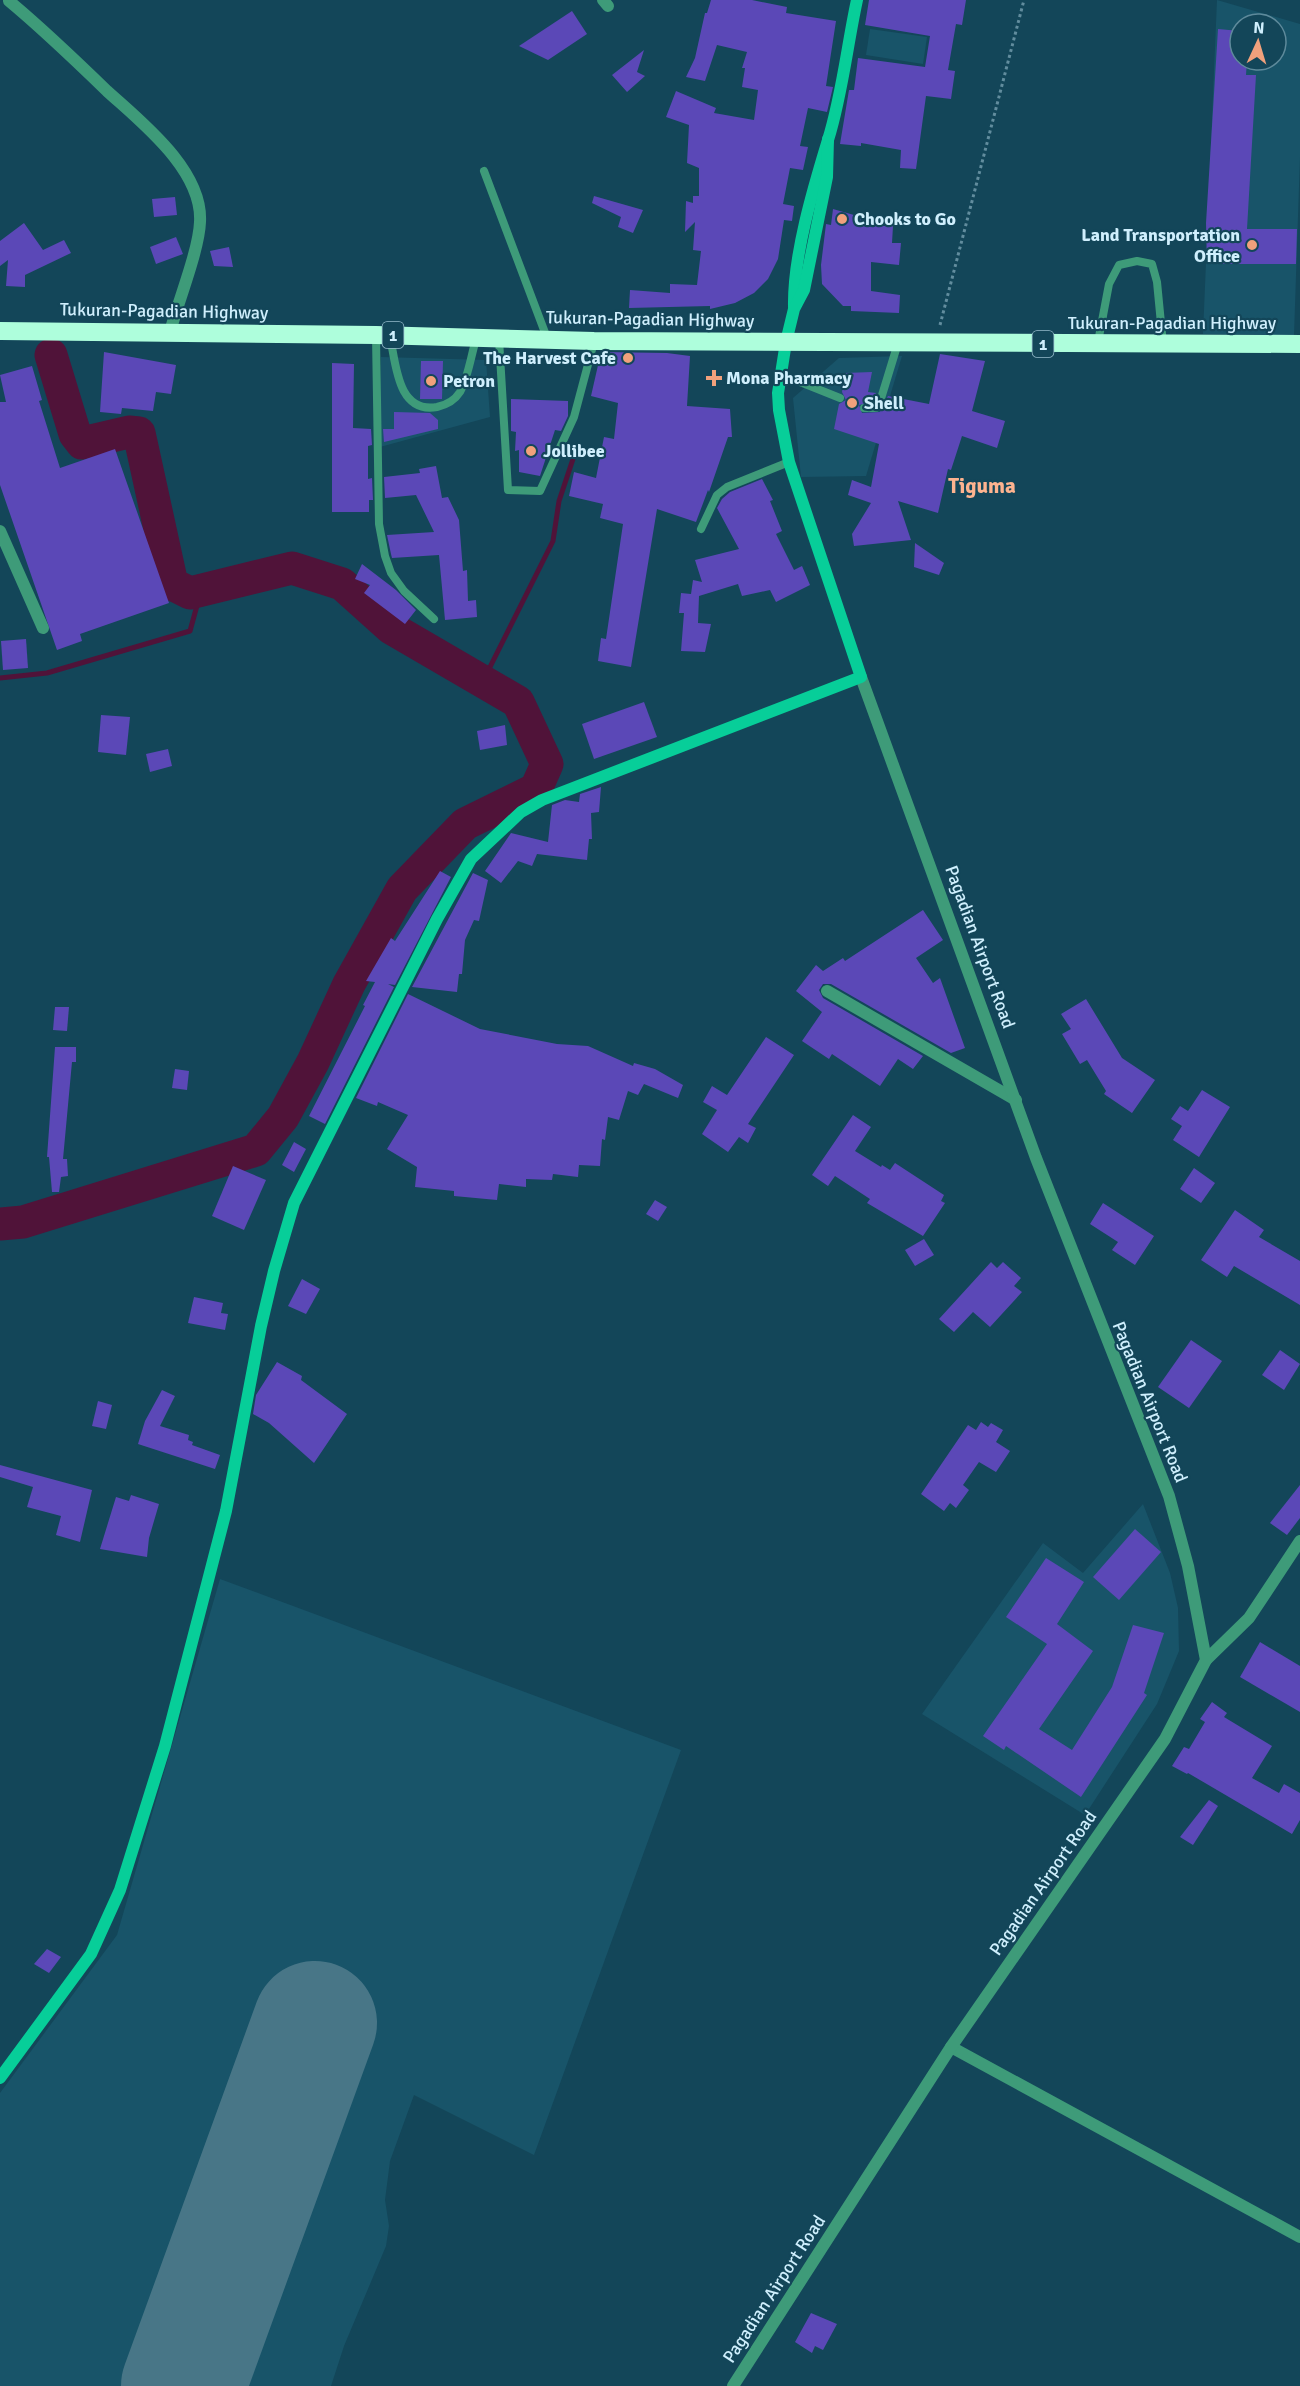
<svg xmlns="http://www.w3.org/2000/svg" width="1300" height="2386" viewBox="0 0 1300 2386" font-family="Signika,sans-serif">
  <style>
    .built { fill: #185469; fill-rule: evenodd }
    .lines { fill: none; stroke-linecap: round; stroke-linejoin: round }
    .stream { stroke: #501339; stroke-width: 5 }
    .river { stroke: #501339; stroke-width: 33 }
    .runway { stroke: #487687; stroke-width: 124 }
    .building { fill: #5b48b7 }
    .path { stroke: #628d9e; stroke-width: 3; stroke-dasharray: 3 3; stroke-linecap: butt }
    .lane { stroke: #3e9b79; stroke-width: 8 }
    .street { stroke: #3e9b79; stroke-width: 12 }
    .secondary { stroke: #07ce99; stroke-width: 12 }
    .highway { stroke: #aefedc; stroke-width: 18 }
    .poi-dot { fill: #f1a17c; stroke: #134659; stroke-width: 2 }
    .labels { text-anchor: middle; stroke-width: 4.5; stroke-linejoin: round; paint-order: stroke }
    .shield { fill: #134659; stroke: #97bccc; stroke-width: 1.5 }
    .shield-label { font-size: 16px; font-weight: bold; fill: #cfeffd }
    .poi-label { font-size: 18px; font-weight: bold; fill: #cfeffd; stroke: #134659; text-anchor: start }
    .street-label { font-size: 18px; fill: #cfeffd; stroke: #134659 }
    .quarter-label { font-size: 21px; font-weight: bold; fill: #fdb38f; stroke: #134659 }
  </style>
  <rect width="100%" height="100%" fill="#134659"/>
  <g class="built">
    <path d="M1217 0 1300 24V157L1294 335 1203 334ZM1240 24H1276V60H1240Z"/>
    <path d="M870 29 927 37 923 64 866 55Z"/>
    <path d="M902 356 866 476 801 477 793 398 839 358Z"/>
    <path d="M381 357 486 360 490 417 380 447Z"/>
    <path d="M1143 1504 1170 1573 1178 1608 1179 1651 1157 1704 1085 1815 922 1714 1043 1543 1083 1573Z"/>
    <path d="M220 1579 681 1750 534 2155 414 2095 390 2161 385 2200 389 2226 386 2246 344 2346 331 2386H0V2093L117 1935Z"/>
  </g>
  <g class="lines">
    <g class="stream">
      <path d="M0 678 47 673 190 631 201 591"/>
      <path d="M483 681 553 541 559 501 576 450"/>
    </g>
    <path class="river" d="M0 1224 23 1222 256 1150 283 1117 313 1062 349 984 402 889 465 824 536 789 547 764 518 702 391 628 342 584 292 568 190 593 172 584 139 433 129 432 82 443 75 434 51 355"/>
    <path class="runway" d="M183 2386 315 2023"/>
  </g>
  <g class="building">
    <path d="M711 0H752L787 7 786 13 836 21 826 86 833 87 827 112 808 108 800 146 808 147 803 170 790 168 783 204 794 206 792 221 784 220 778 259 768 279 754 293 735 303 710 309V306L629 308 630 290 670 293V284L697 285 701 251 693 250 695 222 685 232 686 201 693 203V196H699V168L687 163 689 125 666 117 676 91 716 108 714 113 754 120 758 90 742 87 745 68H742L747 52 717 45 705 81 686 77 695 58 705 13H707Z"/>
    <path d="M869 0H966L962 25 956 24 948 70 955 71 951 99 926 96 916 169 900 168 901 150 861 143V146L840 144 849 90H854L858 58 925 67 930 36 865 25Z"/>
    <path d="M572 11 587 34 548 60 519 46Z"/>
    <path d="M1218 29 1240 31V60H1247L1246 75H1256L1247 229H1297L1296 264H1207L1206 223Z"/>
    <path d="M644 50 637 72 645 76 627 92 612 75Z"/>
    <path d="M594 196 643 210 633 233 618 227 621 217 592 203Z"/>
    <path d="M175 197 177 215 154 217 152 199Z"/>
    <path d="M833 209 875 221V226H893L892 243H901L899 265 871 262V291L900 295 899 313 851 311V306H843L822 284 821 265 826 224 831 225Z"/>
    <path d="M24 223 43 250 64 240 71 253 25 275V287L6 286 8 260 0 266V241Z"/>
    <path d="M176 237 183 254 156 264 150 247Z"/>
    <path d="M229 247 233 267 214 266 210 251Z"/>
    <path d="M104 352 176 365 171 394 156 392 153 411 122 408 121 414 100 412Z"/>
    <path d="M601 352 667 353 690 356 687 406 730 409 732 437H728L709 492 708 490 696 522 657 509 631 667 598 661 601 638 606 639 623 524 600 518 603 504 569 496 574 472 596 478 604 437 614 439 618 403 591 396Z"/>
    <path d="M940 354 985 361 972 411 1005 421 997 448 962 436 951 470 948 469 938 513 898 501 911 540 854 546 852 534 871 503 848 495 852 480 871 487 879 444 834 429 839 404 846 400 842 392 845 373 872 372 868 392 876 393 874 402 859 405 862 413 880 412 888 396 929 404Z"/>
    <path d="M421 361H443L442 399H420Z"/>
    <path d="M332 363 354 364 353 428 371 429 372 445 368 446V479L372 478 373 500H369V512H332Z"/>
    <path d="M32 366 42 400 39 401 60 468 115 449 169 603 80 634 82 641 57 650 0 485V402H6L0 375Z"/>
    <path d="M511 399 568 401V416L561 431 555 430 540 476 519 472V450L515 451 516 432 511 431Z"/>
    <path d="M394 412 430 413 438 420V429L384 442 383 429H394Z"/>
    <path d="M436 466 442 498 448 497 459 520 463 571 467 570 468 601 476 600 477 617 445 620 439 555 392 558 391 554 387 535 434 532 416 495 385 498 384 477 420 473 419 469Z"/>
    <path d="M762 479 773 500 770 501 782 531 776 534 794 570 802 566 810 585 776 602 770 590 742 596 738 584 699 596 698 623 711 624 705 652 681 651 684 613H679L681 593 691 594 693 580 702 582 695 560 739 549 717 508 722 499 730 492Z"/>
    <path d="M915 543 944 563 939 575 914 567Z"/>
    <path d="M362 564 396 590 416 610 405 624 364 593 370 585 355 579Z"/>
    <path d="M26 639 28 668 3 670 1 641Z"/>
    <path d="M644 702 657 737 594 759 582 724Z"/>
    <path d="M101 715 130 717 126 755 98 752Z"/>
    <path d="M505 725 507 745 480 750 477 731Z"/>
    <path d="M168 749 172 766 150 772 146 754Z"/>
    <path d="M601 787 599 812 591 813 592 839H589L587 860 537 854 532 866 518 861 501 883 485 871 511 833 548 842 552 805 565 800 579 802 580 794Z"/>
    <path d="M440 871 451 877 395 985 388 984 394 987 325 1124 309 1116 365 1006 363 1005 375 982 366 981 391 938 395 941Z"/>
    <path d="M473 873 488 880 479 921 474 920 465 940 462 974H459L457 992 412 987Z"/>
    <path d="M923 910 943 940 916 958 933 983 940 978 965 1048 951 1053 831 984H823L819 990 823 998 923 1056 913 1069 898 1059 880 1086 832 1054 829 1059 802 1041 822 1012 796 991 816 965 823 971 843 958 845 961Z"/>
    <path d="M408 994 480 1029 557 1044 588 1046 633 1066 634 1063 655 1069 683 1085 678 1098 644 1084 638 1095 628 1091 619 1120 608 1117 605 1140 602 1139 600 1166 579 1165 578 1177 553 1174 552 1180 526 1179V1187L499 1184 497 1200 454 1196V1191L415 1187 417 1167 387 1149 408 1115 378 1102 377 1106 356 1098Z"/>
    <path d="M1086 999 1122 1058 1155 1080 1132 1113 1104 1094 1106 1091 1087 1060 1080 1064 1062 1034 1071 1029 1061 1014Z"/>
    <path d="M55 1007H69L67 1031 53 1030Z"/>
    <path d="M766 1037 794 1055 748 1124 756 1128 748 1143 739 1137 728 1152 702 1134 717 1110 703 1102 712 1086 727 1095Z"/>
    <path d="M55 1047H76V1062H72L63 1159H67L68 1176 61 1177 59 1192H52L49 1157H47Z"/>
    <path d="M175 1069 189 1071 187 1090 172 1088Z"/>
    <path d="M1202 1090 1230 1107 1199 1157 1173 1140 1182 1126 1171 1119 1180 1106 1188 1111Z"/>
    <path d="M853 1115 871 1127 855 1151 881 1167 882 1165 890 1170 895 1163 944 1195 941 1201 945 1203 923 1236 867 1203 870 1199 835 1176 828 1186 812 1175Z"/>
    <path d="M294 1142 306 1149 294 1172 282 1165Z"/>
    <path d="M233 1166 266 1180 244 1230 212 1216Z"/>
    <path d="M1194 1168 1215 1183 1201 1203 1180 1189Z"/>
    <path d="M655 1200 667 1207 658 1221 646 1214Z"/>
    <path d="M1103 1203 1154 1236 1135 1265 1112 1250 1118 1242 1090 1224Z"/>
    <path d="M1235 1210 1264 1230 1259 1237 1300 1261V1305L1234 1266 1227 1277 1201 1260Z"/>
    <path d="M924 1239 934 1255 915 1266 905 1250Z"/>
    <path d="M991 1262 997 1268 1003 1262 1021 1278 1014 1286 1022 1292 990 1327 973 1312 954 1332 939 1319Z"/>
    <path d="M302 1279 320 1289 306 1314 288 1306Z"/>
    <path d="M194 1297 223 1303 221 1313 228 1314 225 1330 188 1323Z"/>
    <path d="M1191 1340 1222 1361 1189 1408 1158 1387Z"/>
    <path d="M1280 1350 1300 1364 1284 1390 1262 1375Z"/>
    <path d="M277 1362 302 1376 301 1380 347 1414 314 1463 269 1423 253 1414 256 1395Z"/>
    <path d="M162 1390 175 1396 160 1426 189 1435 188 1440 193 1442 192 1445 220 1455 215 1469 138 1444 145 1421Z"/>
    <path d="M98 1401 112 1405 106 1429 92 1426Z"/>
    <path d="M981 1422 988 1427 991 1423 1003 1430 996 1442 1010 1451 996 1472 979 1462 963 1485 969 1490 956 1508 950 1503 944 1511 921 1494 968 1425 976 1430Z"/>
    <path d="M0 1465 92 1490 80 1542 56 1535 61 1516 27 1507 33 1487 0 1477Z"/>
    <path d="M1300 1485V1518L1287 1535 1270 1523Z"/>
    <path d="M131 1495 159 1504 149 1538 147 1557 100 1549 116 1497 129 1501Z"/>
    <path d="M1135 1529 1161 1552 1119 1600 1093 1577Z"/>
    <path d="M1046 1558 1084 1582 1057 1624 1093 1651 1039 1729 1072 1750 1112 1687 1133 1625 1164 1633 1144 1693 1147 1695 1081 1797 1006 1746 1004 1750 983 1736 1047 1644 1006 1617Z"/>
    <path d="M1260 1642 1300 1666V1712L1240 1677Z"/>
    <path d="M1212 1702 1227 1713 1224 1717 1272 1746 1252 1778 1279 1793 1284 1784 1300 1793V1820L1292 1834 1188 1773 1187 1774 1172 1766 1184 1747 1189 1749 1205 1722 1200 1719Z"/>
    <path d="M1209 1800 1218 1806 1193 1845 1180 1837Z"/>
    <path d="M47 1949 61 1957 49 1973 34 1964Z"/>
    <path d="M811 2313 837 2324 823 2350 815 2346 812 2353 795 2342Z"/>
  </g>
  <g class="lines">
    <path class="path" d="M940 325 1024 0"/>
    <g class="lane">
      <path d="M484 171 547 338"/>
      <path d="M376 336 379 524 385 556 391 573 404 591 434 619"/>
      <path d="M390 337C396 363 397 414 437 407 446 405 455 400 460 392 468 378 471 356 476 339"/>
      <path d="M499 339 508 490 540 491 574 417 594 342"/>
      <path d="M1098 342 1109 284 1119 265 1137 261 1152 264 1157 282 1163 344"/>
      <path d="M780 374 840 398"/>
      <path d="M864 408H876L879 405 898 343"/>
      <path d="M701 529 717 495 727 487 789 462"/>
    </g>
    <g class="street">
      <path d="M603 0 608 6"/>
      <path d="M9 1C44 30 75 60 107 91 141 122 203 170 200 222 199 250 178 302 170 332"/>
      <path d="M0 531 43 628"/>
      <path d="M827 991 1016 1100"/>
      <path d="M1206 1660 1249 1618 1300 1541"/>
      <path d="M951 2047 1300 2237"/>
      <path d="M733 2386 951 2047 1165 1739 1206 1660 1188 1566 1169 1496 1036 1158 861 677"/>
    </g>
    <g class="secondary">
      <path d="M794 307C793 256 813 189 828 140 842 96 847 46 857 0"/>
      <path d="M0 2078 91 1954 120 1890 165 1746 226 1511 261 1326 274 1271 294 1203 437 919 471 859 521 812 542 800 861 677 789 462 779 410 778 393 786 342 794 309 804 290 827 177 828 139"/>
    </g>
    <path class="highway" d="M0 331 376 335 594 341 1300 344"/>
  </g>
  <g class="poi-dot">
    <circle cx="842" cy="219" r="6"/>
    <circle cx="1252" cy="245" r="6"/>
    <circle cx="628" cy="358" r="6"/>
    <path d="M711 369h6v6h6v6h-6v6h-6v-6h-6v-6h6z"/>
    <circle cx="431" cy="381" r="6"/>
    <circle cx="852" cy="403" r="6"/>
    <circle cx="531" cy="451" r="6"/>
  </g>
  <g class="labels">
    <g class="shield">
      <rect x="382.5" y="322" width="21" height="26" rx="4.5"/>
      <rect x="1032.5" y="331" width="21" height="26" rx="4.5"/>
    </g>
    <g class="shield-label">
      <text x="393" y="341">1</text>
      <text x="1043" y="350">1</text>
    </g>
    <g class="poi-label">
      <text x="854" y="225">Chooks to Go</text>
      <text x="1240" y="241" text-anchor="end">Land Transportation<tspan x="1240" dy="21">Office</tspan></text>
      <text x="616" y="364" text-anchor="end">The Harvest Cafe</text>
      <text x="726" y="384">Mona Pharmacy</text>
      <text x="443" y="387">Petron</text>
      <text x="864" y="409">Shell</text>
      <text x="543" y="457">Jollibee</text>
    </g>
    <g class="street-label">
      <text transform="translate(164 311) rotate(1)" y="6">Tukuran-Pagadian Highway</text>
      <text transform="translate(650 319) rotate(1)" y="6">Tukuran-Pagadian Highway</text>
      <text x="1172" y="329">Tukuran-Pagadian Highway</text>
      <text transform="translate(980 947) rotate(70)" y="6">Pagadian Airport Road</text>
      <text transform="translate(1150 1402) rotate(68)" y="6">Pagadian Airport Road</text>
      <text transform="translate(1043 1883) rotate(-55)" y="6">Pagadian Airport Road</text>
      <text transform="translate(774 2289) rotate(-57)" y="6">Pagadian Airport Road</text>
    </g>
    <g class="quarter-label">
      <text x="982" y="493">Tiguma</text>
    </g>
  </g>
  <g transform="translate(1258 42) rotate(4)"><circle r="28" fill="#134659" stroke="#5e8a9b" stroke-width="1.5"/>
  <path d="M0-4.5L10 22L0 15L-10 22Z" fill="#f1a17c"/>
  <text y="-9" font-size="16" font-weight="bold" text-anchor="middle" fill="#cfeffd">N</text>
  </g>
</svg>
